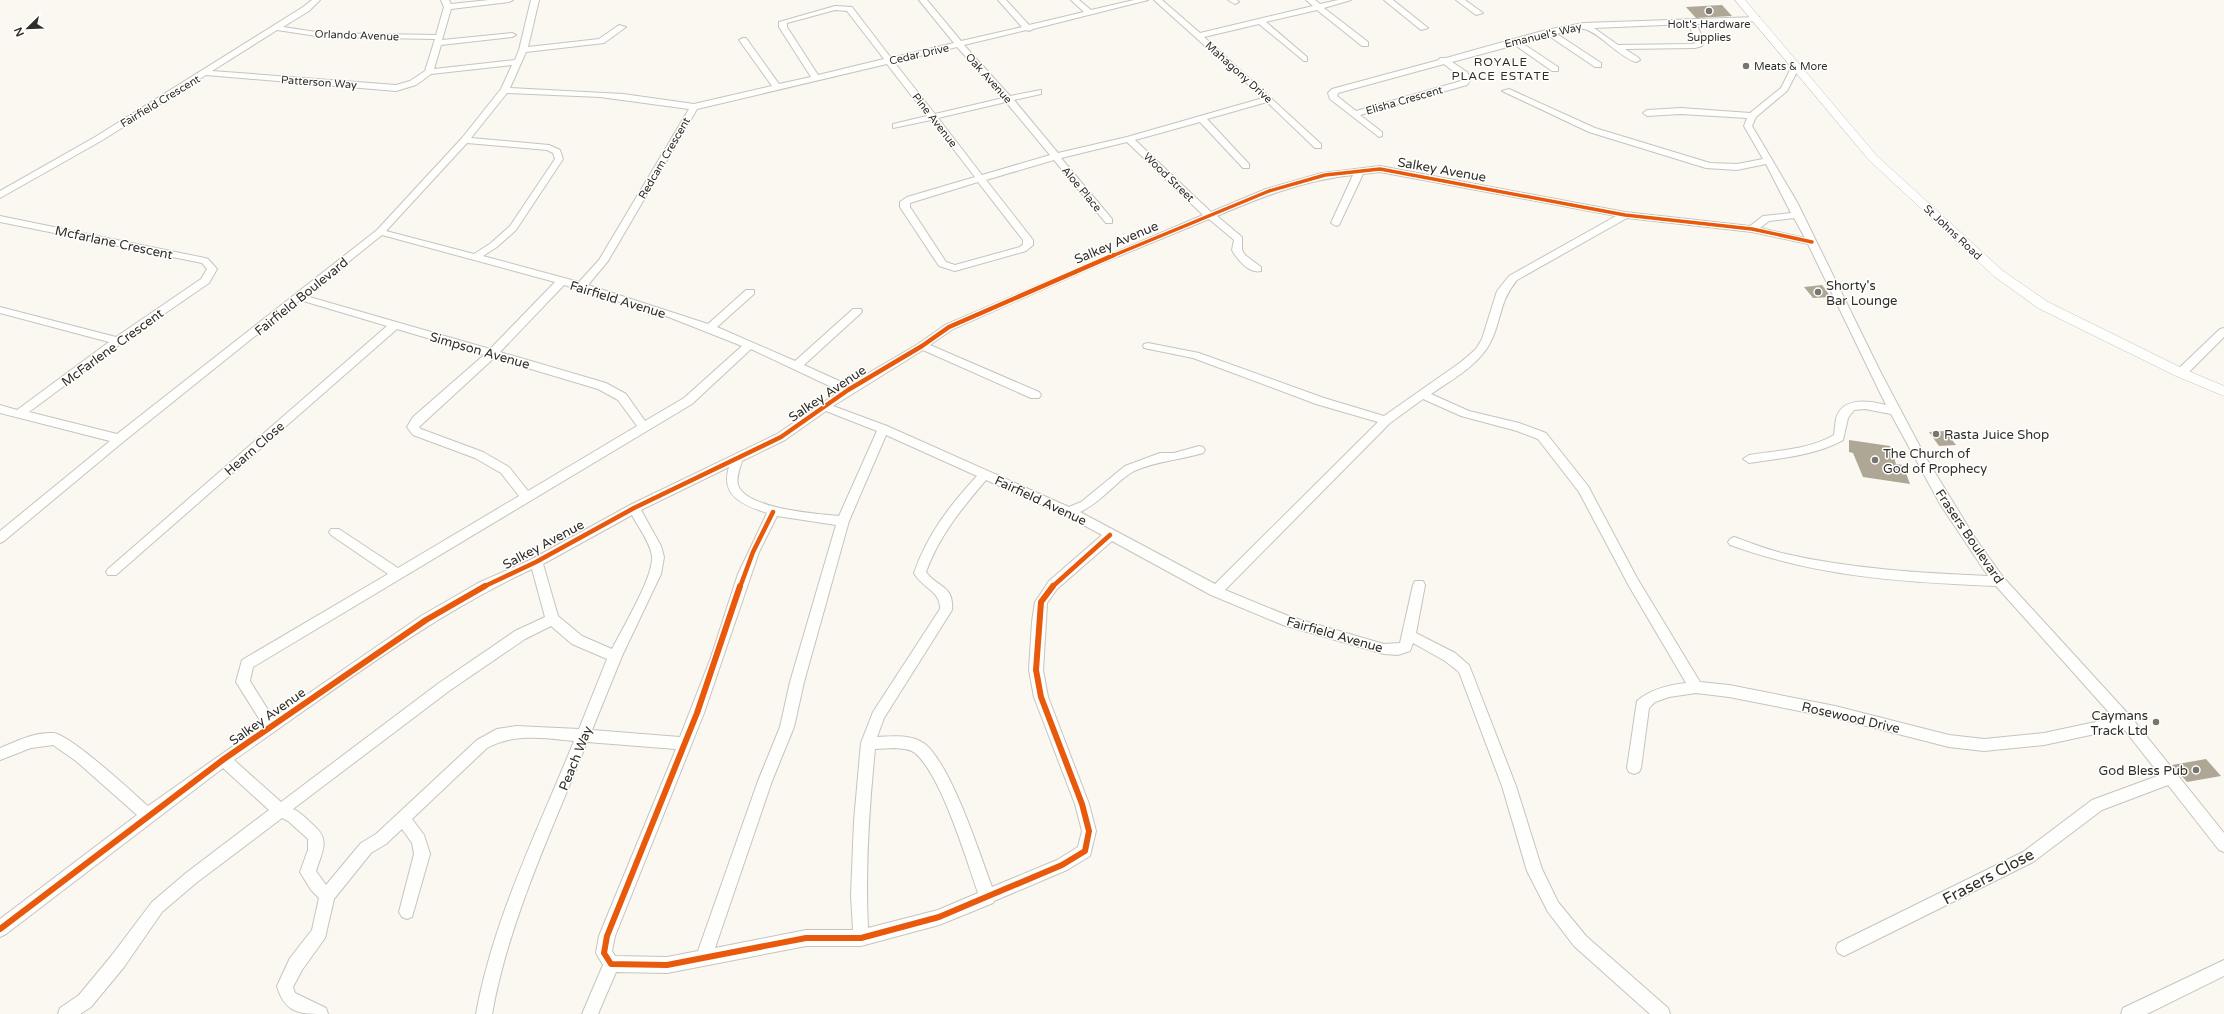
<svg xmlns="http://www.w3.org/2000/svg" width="2224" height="1014" viewBox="0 0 2224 1014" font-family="'Varela Round',sans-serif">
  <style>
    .building { fill: #aea796 }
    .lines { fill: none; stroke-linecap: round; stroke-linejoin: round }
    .minor-casing { stroke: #c6c4be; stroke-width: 2 }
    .major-casing { stroke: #c6c4be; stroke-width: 1 }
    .minor { fill: #fefefd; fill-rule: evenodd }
    .major { fill: #fefefd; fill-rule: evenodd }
    .cycleway-far2-casing { stroke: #fff; stroke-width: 5.5 }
    .cycleway-far1-casing { stroke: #fff; stroke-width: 7 }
    .cycleway-casing { stroke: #fff; stroke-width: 8 }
    .cycleway-far2 { stroke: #e8590c; stroke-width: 3.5 }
    .cycleway-far1 { stroke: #e8590c; stroke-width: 4.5 }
    .cycleway { stroke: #e8590c; stroke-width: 6 }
    .poi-dot { fill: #77756e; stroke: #fff; stroke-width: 1.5 }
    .labels { text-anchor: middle; stroke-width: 3; stroke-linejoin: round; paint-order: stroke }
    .far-poi-label { font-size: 11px; fill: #302e28; stroke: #fff }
    .far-street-label { font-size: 11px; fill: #302e28; stroke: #fff }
    .far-neighbourhood-label { font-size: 12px; letter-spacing: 1px; fill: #302e28; stroke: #fff }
    .street-label { font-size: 13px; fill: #302e28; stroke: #fff }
    .poi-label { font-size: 13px; fill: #302e28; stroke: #fff; text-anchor: start }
    .near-street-label { font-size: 16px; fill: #302e28; stroke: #fff }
  </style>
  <rect width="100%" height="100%" fill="#faf8f1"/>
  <g class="building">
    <path d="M1722 5 1732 16 1696 18 1686 7Z"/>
    <path d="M1822 285 1831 297 1813 298 1804 287Z"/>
    <path d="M1945 431 1956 445 1939 446 1929 432Z"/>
    <path d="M1849 440 1890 446 1896 464 1903 465 1910 484 1863 477 1853 453 1849 452Z"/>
    <path d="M2206 759 2221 776 2187 782 2172 765Z"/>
  </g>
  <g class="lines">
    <defs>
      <g id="minor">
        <path d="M312 0H320L309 11 283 27 323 33 436 35 444 7 441 0H449L451 4 489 0H513L509 2 451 9 442 40 512 33 516 35 512 37 441 45 434 69 515 60 519 50 531 0H539L528 47 599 39 619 25 626 27 604 43 526 52 510 88 623 94 694 104 772 86 739 40 743 38H746L779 84 811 77 779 27V22L835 6 852 7 891 58 954 43 919 0H927L961 41 1022 27 998 0H1006L1029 25 1084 12 1071 0H1079L1091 10 1134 0H1148L1033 29 1029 31 1026 30 964 45 1010 96 1041 90V94L1014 100 1058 153 1127 137 1263 98 1154 0H1162L1200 33 1313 6 1306 0H1315L1320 4 1338 0H1351L1324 8 1368 42V46H1362L1317 10 1266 22 1307 57V61H1304L1259 24 1204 37 1321 144V148H1315L1267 102 1207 119 1249 164V168H1243L1200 122 1135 140 1211 212 1266 189 1322 173 1380 166 1625 212 1750 226 1763 216 1791 213 1766 164 1737 170 1706 168 1589 132 1502 91 1509 89 1595 128 1710 163 1737 164 1763 159 1744 126 1747 118 1681 114 1647 116 1643 113 1647 110 1681 108 1750 113 1781 88 1793 64H1799L1800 66 1787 91 1756 117 1752 126 1797 202 1881 373 1926 458 1975 538 2003 577 2131 717 2224 833V852L2219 850 2168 785 2102 810 2033 862 1850 953 1844 956 1838 953 1836 948 1838 943 2023 852 2092 800 2160 775 2123 728 2044 745 1984 751 1949 747 1835 718 1729 697 1696 693 1669 697 1655 702 1649 708 1641 768 1639 772 1634 774 1629 772 1627 768 1637 701C1651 689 1668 685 1686 683L1629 586 1579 492 1538 439 1517 431 1461 416 1423 399 1390 423 1225 590 1291 617 1384 644 1400 643 1413 585 1415 581H1423L1425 585 1416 633 1455 653 1469 665 1516 786 1542 869 1558 902 1586 936 1668 1008 1670 1014H1650L1574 946 1548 912 1527 871 1502 786 1459 672 1445 661 1413 643 1410 651 1398 655 1384 654 1283 625 1211 595 1112 541 1057 589 1047 603 1046 622 1043 670 1048 697 1089 804 1096 831 1090 856 1067 870 994 901 993 903 939 925 861 946H806L667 973 616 972 598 1014H582L603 965 596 953 599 936 676 749 587 742C552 831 509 919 492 1014H476C493 919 538 830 574 741 545 738 513 733 487 748L412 819 424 835 430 854 412 917 407 919 402 917 399 912 414 854 412 843 402 829 386 844 371 853 334 899 325 938 302 970 293 987 295 993 326 1008 328 1014C300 1014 285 1014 277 986L290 958 312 930 319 898 311 890 300 872 308 850V839L288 821 282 818 196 883 162 912 124 967 91 1007 80 1014H58L60 1008 79 995 112 955 152 902 186 873 269 810 223 768 6 934 0 937V919L137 815 76 761 53 745 31 748 0 760V748C17 741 34 732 53 733 70 734 132 792 148 806L263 725 236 682 242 660 388 574 331 535 329 532 331 529H339L398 568 519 496 501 473 475 458 413 435 407 427 413 417 484 355 397 329 116 575H108L106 572 108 569 387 326 300 300 123 442 4 541 0 543V531L110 441 0 413V405L17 410 109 342 0 313V307L116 337 201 279 207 269 202 263 0 222V216L205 258 208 259 217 269 209 283 122 343 29 412 117 434 377 230 462 138 501 89 512 65 431 74 416 85 396 91 206 75 101 141 0 198V191L95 137 303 7ZM835 10 847 11 884 59 818 75 787 27V23ZM277 30 323 37 435 39 425 71 410 81 396 85 212 71ZM957 47 1003 98 935 114 894 62ZM887 64 927 116 893 124V128L931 120 975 177 907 197 900 202V207L939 266 955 271 1026 251 1033 245V240L986 180 1054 160 1106 223H1112V219L1061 158 1127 142 1203 215 945 325 918 344 848 385 804 365 861 313 862 311 861 309H853L795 361 717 327 754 294V290H746L708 324 588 285 608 261 697 109ZM507 93 600 97 689 109 599 260 579 282 483 256 497 247 516 230 563 159 560 150 549 145 471 138ZM1006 102 1050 155 982 175 938 118ZM467 143 547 150 553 153 555 159 510 226 491 243 474 254 386 231ZM1380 172 1616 216 1509 276 1497 291 1482 339 1476 349 1461 362 1384 416 1324 398 1199 353 1148 343 1144 344 1143 346 1144 348 1193 358 1316 404 1378 422 1215 584 1080 512C1102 502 1116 481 1134 471 1156 461 1180 460 1203 453L1205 450 1203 447 1199 446 1174 453H1160L1125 466 1081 502 1069 507 887 426 833 406 923 350 1031 398H1039L1041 395 1039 392 930 345 953 329 1100 264 1209 219 1234 240 1232 250C1237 259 1249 274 1261 271V267L1245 255 1242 250V237L1217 216C1261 197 1305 180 1353 175L1331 223 1336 226 1339 225 1363 174ZM978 182 1023 240V244L1020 247 955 265 946 262 910 207V203ZM1627 218 1752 232 1808 244 1886 405C1869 401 1842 396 1836 419 1835 424 1835 429 1834 435 1808 450 1778 450 1749 455L1743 459 1749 463C1781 458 1814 456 1843 440L1848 418 1854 410 1865 409 1891 414 1940 504 1988 576C1921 573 1852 569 1786 554 1768 550 1751 543 1734 537L1730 539 1728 542 1730 545C1819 577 1902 582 1996 586L2114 718 2044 733 1984 739 1949 735 1835 706 1729 685 1700 682 1637 578 1588 486 1546 433 1519 423 1469 411 1431 394C1453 379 1481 364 1492 339 1502 317 1500 300 1517 280ZM1794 218 1805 238 1760 228 1769 221ZM382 235 555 282 490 349 306 296ZM564 285 666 316 742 346 684 398 645 421 626 394 606 383 500 352ZM751 349 840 391 777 434 630 505 532 559 478 583 421 616 273 718 250 681 253 667 692 404ZM494 358 598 389 618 400 637 426 528 491 509 467 483 452 421 429 419 427ZM826 411 877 431 839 516C818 514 746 509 738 485 736 477 740 468 742 461L785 440ZM886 435 977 476C950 505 927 535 914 573 922 588 941 591 940 609L873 712 861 743 854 821 851 895 853 930H806L715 948 772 781 794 727 804 682 849 521ZM729 467C720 496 743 505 767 513L738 574 710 660 680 737 592 730 622 656 661 574 664 557 661 546 641 510ZM986 480 1065 515 1102 535 1049 581 1035 602 1032 622 1029 670 1034 697 1075 804 1082 831 1078 847 1057 860 992 887C979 852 952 767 925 744 912 734 892 736 877 737L884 718 952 610C954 585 938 588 926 572 939 536 962 508 986 480ZM632 515C638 527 650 542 652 556 654 576 622 629 612 649L582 636 558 616 543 564ZM777 516 836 525 790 682 780 727 758 781 698 951 667 957 615 956 612 951 615 936 704 713 759 552ZM532 569 545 617 515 631 439 683 281 802 234 760C331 693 425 619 532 569ZM551 626 572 644 607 659 579 729 516 726 497 729 477 740 376 834 361 843 326 885 316 871C323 849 331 839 311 823 306 818 300 812 293 809L449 691 525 639ZM894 748C901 749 909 748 915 753 941 775 966 858 978 893L938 910 868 928C865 868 869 809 875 749Z"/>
        <path d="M1228 0H1237L1239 2 1235 4Z"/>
        <path d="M1384 0H1393L1428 28 1421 30Z"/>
        <path d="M1456 0H1465L1483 13 1476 15Z"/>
        <path d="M1756 17H1759V21L1696 24 1704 40 1702 46 1695 48 1625 49 1639 58 1640 60 1636 62C1620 58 1599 32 1584 29 1576 27 1565 31 1557 34L1601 63V67H1595L1549 36 1522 43 1558 67V71H1552L1515 45 1452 62 1467 72 1471 79 1467 85 1360 115 1382 132V136L1379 137 1330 99 1328 93 1332 89 1439 60 1440 58H1446L1546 30 1584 23ZM1688 24 1696 40 1695 43 1692 44 1618 45 1594 28ZM1444 64 1463 79 1461 81 1356 111 1337 96 1338 93Z"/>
        <path d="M2224 328V337L2185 376H2177L2176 373 2177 370 2220 329Z"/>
        <path d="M2224 960V976L2147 1014H2121L2123 1008Z"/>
      </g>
      <path id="major" d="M1735 0H1745L1877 156 2003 271 2048 302 2186 370 2224 386V396L2176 376 2038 308 1995 277 1869 160Z"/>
    </defs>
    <use href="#minor" class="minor-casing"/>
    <use href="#major" class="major-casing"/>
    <use href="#minor" class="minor"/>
    <use href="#major" class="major"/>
    <defs>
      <path id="cycleway-far2" d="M1112 256 1269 191 1325 175 1380 169 1625 215 1752 229 1812 242"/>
      <g id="cycleway-far1">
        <path d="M483 587 536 562 634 508 781 437 848 390 922 346 949 327 1114 255"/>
        <path d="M740 587 753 552 773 512"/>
        <path d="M1052 587 1110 535"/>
      </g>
      <g id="cycleway">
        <path d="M740 586 697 713 607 936 604 953 611 964 667 965 806 938H861L939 917 1062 865 1085 851 1089 831 1082 804 1041 697 1036 670 1041 602 1053 586"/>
        <path d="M0 929 224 759 426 620 485 586"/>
      </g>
    </defs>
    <use href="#cycleway-far2" class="cycleway-far2-casing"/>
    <use href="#cycleway-far1" class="cycleway-far1-casing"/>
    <use href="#cycleway" class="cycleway-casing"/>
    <use href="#cycleway-far2" class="cycleway-far2"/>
    <use href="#cycleway-far1" class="cycleway-far1"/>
    <use href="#cycleway" class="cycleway"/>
  </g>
  <g class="poi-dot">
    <circle cx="1709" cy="11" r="4"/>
    <circle cx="1746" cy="66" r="4"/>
    <circle cx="1818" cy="292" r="4"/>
    <circle cx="1936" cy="434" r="4"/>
    <circle cx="1875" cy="460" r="4"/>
    <circle cx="2156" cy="722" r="4"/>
    <circle cx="2196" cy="770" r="4"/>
  </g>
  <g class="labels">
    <g class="far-poi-label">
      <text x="1709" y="28">Holt's Hardware<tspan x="1709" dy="13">Supplies</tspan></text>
      <text x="1754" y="70" text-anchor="start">Meats &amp; More</text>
    </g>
    <g class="far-street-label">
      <text transform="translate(357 35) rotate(2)" y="4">Orlando Avenue</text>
      <text transform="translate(1543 35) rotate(-13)" y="4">Emanuel's Way</text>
      <text transform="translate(919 54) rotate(-13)" y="4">Cedar Drive</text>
      <text transform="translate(1239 72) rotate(42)" y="4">Mahagony Drive</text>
      <text transform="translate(989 78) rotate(48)" y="4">Oak Avenue</text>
      <text transform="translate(319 82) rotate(4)" y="4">Patterson Way</text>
      <text transform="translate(1404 100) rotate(-16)" y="4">Elisha Crescent</text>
      <text transform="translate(160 101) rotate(-31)" y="4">Fairfield Crescent</text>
      <text transform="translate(935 120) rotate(52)" y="4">Pine Avenue</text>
      <text transform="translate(664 158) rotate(-60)" y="4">Redcam Crescent</text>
      <text transform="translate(1169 177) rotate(44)" y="4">Wood Street</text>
      <text transform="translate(1082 189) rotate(50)" y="4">Aloe Place</text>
      <text transform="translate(1953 232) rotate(43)" y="4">St Johns Road</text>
    </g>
    <g class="far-neighbourhood-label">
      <text x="1501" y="66">ROYALE<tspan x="1501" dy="14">PLACE ESTATE</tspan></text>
    </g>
    <g class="street-label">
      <text transform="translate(1442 169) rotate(10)" y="5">Salkey Avenue</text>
      <text transform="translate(114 242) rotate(12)" y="5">Mcfarlane Crescent</text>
      <text transform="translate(1116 242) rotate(-23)" y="5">Salkey Avenue</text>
      <text transform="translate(301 296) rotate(-39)" y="5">Fairfield Boulevard</text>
      <text transform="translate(618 299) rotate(17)" y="5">Fairfield Avenue</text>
      <text transform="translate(112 347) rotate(-36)" y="5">McFarlene Crescent</text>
      <text transform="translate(480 350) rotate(16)" y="5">Simpson Avenue</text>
      <text transform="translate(827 393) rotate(-34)" y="5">Salkey Avenue</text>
      <text transform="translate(254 448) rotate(-41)" y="5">Hearn Close</text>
      <text transform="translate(1041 500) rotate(25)" y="5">Fairfield Avenue</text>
      <text transform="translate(1970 536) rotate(56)" y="5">Frasers Boulevard</text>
      <text transform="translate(543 544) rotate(-28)" y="5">Salkey Avenue</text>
      <text transform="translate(1335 634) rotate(16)" y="5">Fairfield Avenue</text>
      <text transform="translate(267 716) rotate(-35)" y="5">Salkey Avenue</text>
      <text transform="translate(1851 717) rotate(13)" y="5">Rosewood Drive</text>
      <text transform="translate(575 758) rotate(-68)" y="5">Peach Way</text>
    </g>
    <g class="poi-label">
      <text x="1826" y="290">Shorty's<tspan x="1826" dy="15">Bar Lounge</tspan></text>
      <text x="1944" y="439">Rasta Juice Shop</text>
      <text x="1883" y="458">The Church of<tspan x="1883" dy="15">God of Prophecy</tspan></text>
      <text x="2148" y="720" text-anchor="end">Caymans<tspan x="2148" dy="15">Track Ltd</tspan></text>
      <text x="2188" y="775" text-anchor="end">God Bless Pub</text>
    </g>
    <g class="near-street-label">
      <text transform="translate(1988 876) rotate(-28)" y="6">Frasers Close</text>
    </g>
  </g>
  <g transform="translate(28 28) rotate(247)" stroke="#ffffff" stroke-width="3" paint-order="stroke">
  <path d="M0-3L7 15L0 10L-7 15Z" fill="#302e28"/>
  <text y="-6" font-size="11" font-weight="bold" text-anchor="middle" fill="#302e28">N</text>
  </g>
</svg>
